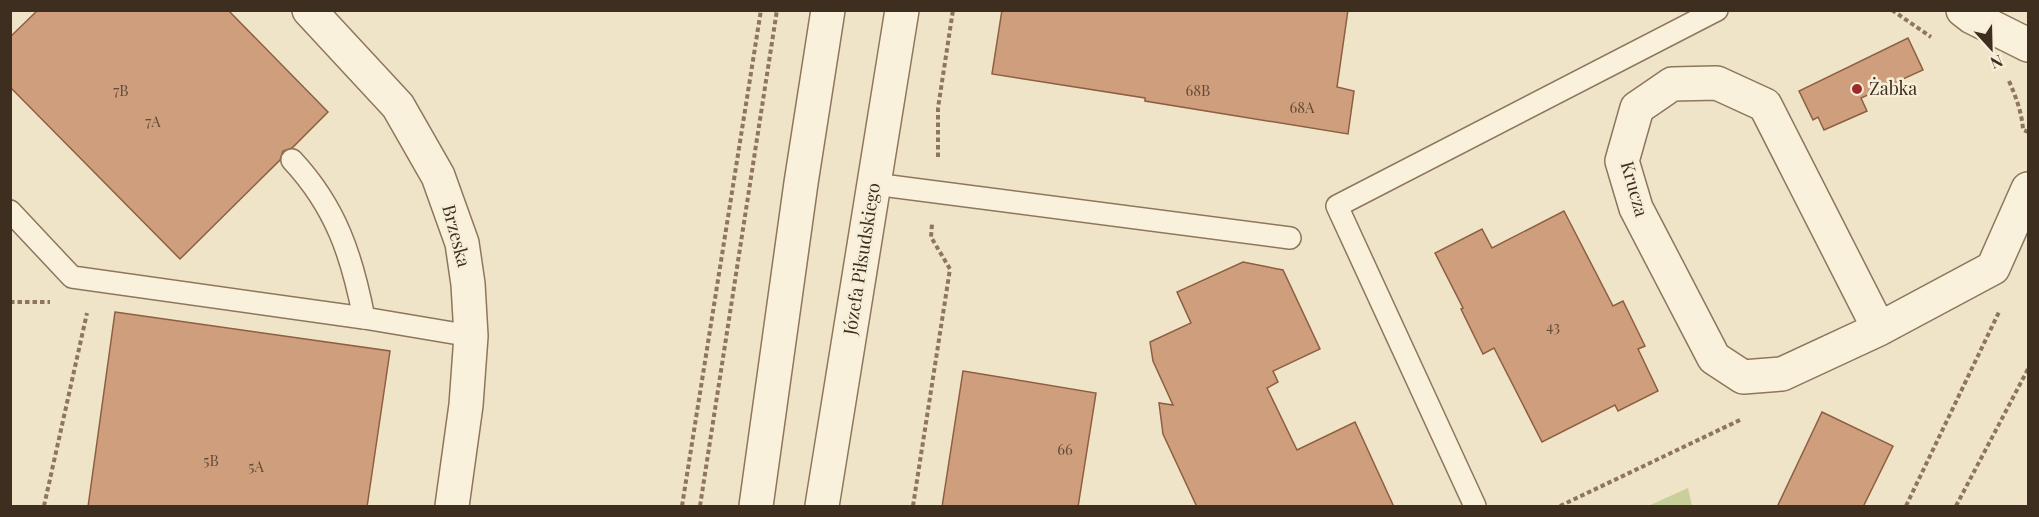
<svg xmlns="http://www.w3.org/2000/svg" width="2039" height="517" viewBox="0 0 2039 517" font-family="'Playfair Display',serif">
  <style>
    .green { fill: #c9cf9b }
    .building { fill: #cf9f7d; stroke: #8d5f41; stroke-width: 1.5 }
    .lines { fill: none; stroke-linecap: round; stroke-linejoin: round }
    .service-casing { stroke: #8d765c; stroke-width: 24 }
    .minor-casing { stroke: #8d765c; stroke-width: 36 }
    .tertiary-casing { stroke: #8d765c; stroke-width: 36 }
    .path { stroke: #8d765c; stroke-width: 4; stroke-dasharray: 4.5 3; stroke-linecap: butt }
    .service { stroke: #faf1dc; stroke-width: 21 }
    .minor { stroke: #faf1dc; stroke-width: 33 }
    .tertiary { stroke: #faf1dc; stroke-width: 33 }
    .poi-dot { fill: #9e2a2b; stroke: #f7eed8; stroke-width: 2 }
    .labels { text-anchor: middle; stroke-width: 5; stroke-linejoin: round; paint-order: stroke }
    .number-label { font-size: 15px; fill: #624a37 }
    .poi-label { font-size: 18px; fill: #3d2e20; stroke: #f7eed8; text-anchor: start }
    .street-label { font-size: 18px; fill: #3d2e20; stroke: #f7eed8 }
  </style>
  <rect width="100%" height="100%" fill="#f0e4c8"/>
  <path class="green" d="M1688 488 1692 506H1648Z"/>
  <g class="building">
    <path d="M38 10H228L328 112 292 148 283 151 280 160 180 259 10 87V37Z"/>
    <path d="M1002 10H1348L1337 87 1354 91 1348 134 1145 101V98L992 74Z"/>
    <path d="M1908 38 1923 70 1861 98 1867 111 1824 130 1818 117 1813 120 1799 91Z"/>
    <path d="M1564 211 1613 306 1623 301 1645 346 1638 349 1658 391 1618 411 1615 405 1542 442 1494 348 1483 354 1461 309 1463 308 1435 253 1482 229 1492 248Z"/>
    <path d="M1243 262 1283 270 1320 349 1273 371 1278 382 1267 388 1297 450 1355 422 1394 507H1197L1163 434 1159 403 1173 405 1153 361 1150 342 1191 323 1177 292Z"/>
    <path d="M115 312 390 351 367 507H88Z"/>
    <path d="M963 371 1096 393 1078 507H942Z"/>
    <path d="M1822 412 1893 446 1863 507H1777Z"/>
  </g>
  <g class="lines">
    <defs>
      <g id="service">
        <path d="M292 160C336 207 352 256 364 318"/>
        <path d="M874 184 1290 238"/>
        <path d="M10 211 72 277 364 318 471 336"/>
        <path d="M1475 506 1337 206 1717 10"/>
      </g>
      <g id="minor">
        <path d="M309 10 398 106 438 176 462 243 468 284 471 336 466 405 452 506"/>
        <path d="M1963 10 1972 17 2028 45"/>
        <path d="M1879 329 1765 105 1717 83 1672 84 1637 108 1622 161 1636 208 1714 358 1743 377 1782 374 1879 329 1993 268 2028 189"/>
      </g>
      <g id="tertiary">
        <path d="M756 506 801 183 828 10"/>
        <path d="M822 506 902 10"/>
      </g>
    </defs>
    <use href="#service" class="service-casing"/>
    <use href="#minor" class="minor-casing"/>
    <use href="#tertiary" class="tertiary-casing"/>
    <g class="path">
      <path d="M1892 10 1931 37"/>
      <path d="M2009 81C2016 97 2022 113 2023 130L2028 132"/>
      <path d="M938 157V108L953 10"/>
      <path d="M10 302H50"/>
      <path d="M44 506 87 313"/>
      <path d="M682 506 761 10"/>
      <path d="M700 506 777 10"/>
      <path d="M913 506 950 269 931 237 932 224"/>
      <path d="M1560 506 1742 419"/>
      <path d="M1906 506 1999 312"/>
      <path d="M1956 506 2028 369"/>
    </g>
    <use href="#service" class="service"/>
    <use href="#minor" class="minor"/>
    <use href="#tertiary" class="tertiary"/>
  </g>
  <circle class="poi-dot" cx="1857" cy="89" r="6"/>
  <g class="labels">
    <g class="number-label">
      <text x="121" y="96">7B</text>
      <text x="1198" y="96">68B</text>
      <text x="1302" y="113">68A</text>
      <text x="153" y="127">7A</text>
      <text x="1553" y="332">43</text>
      <text x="1065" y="455">66</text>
      <text x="211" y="466">5B</text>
      <text x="256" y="472">5A</text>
    </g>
    <g class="poi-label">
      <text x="1869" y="95">Żabka</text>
    </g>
    <g class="street-label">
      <text transform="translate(1634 189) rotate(74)" y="6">Krucza</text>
      <text transform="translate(456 236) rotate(75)" y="6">Brzeska</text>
      <text transform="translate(862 259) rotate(-81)" y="6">Józefa Piłsudskiego</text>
    </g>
  </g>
  <rect width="2039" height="517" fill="none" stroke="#3d2e20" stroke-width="24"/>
  <g transform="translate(1991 48) rotate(158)" stroke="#f7eed8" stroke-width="4.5" paint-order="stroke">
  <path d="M0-4.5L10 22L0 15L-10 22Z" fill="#3d2e20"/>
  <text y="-9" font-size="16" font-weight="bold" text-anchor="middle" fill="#3d2e20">N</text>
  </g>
</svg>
